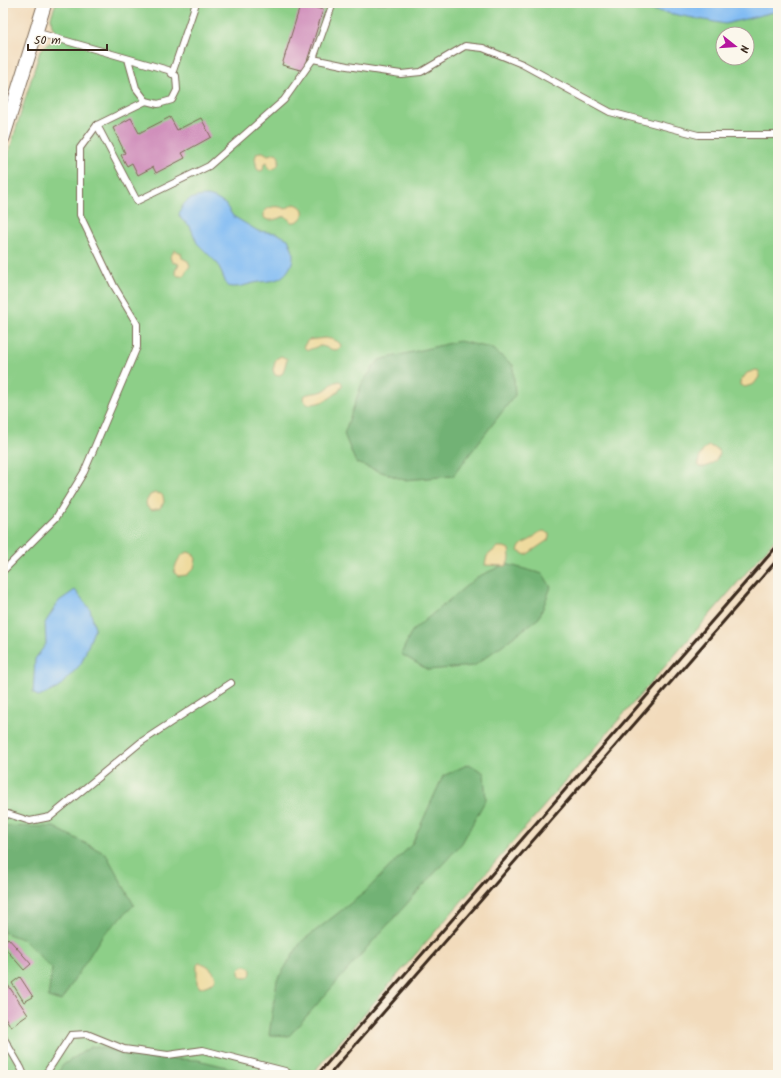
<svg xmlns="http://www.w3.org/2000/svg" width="781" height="1078" viewBox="0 0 781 1078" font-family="Kalam,sans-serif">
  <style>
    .green { fill: #8dcf88; stroke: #647c53; fill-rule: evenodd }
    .forest { fill: #72b274; stroke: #566e49 }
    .sand { fill: #eeda9e; stroke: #94825e }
    .water { fill: #82bcf3; stroke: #5e7388 }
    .building { fill: #d08fbb }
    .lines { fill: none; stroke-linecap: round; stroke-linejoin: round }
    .service-casing { stroke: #7b6855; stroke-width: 8 }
    .minor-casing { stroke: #7b6855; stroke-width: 15 }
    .service { stroke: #fff; stroke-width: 6 }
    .minor { stroke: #fff; stroke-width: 13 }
    .rail { stroke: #3b2a1e; stroke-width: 3 }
  </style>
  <rect width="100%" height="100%" fill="#fbf7ec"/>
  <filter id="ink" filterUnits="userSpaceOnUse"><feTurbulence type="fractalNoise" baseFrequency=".025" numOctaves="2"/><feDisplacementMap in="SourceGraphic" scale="8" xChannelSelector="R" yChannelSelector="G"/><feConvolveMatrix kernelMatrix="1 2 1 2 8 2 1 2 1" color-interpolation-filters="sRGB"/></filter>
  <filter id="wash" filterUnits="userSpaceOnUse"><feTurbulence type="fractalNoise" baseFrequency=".012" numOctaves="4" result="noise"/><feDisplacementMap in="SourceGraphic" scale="16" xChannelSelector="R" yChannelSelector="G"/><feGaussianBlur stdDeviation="0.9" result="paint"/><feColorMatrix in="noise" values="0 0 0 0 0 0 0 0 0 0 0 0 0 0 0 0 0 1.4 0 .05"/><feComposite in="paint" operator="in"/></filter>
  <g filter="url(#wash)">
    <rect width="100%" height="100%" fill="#f2dbbc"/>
    <path class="green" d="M56 3H778V536L311 1075H3V171L40 51 46 45 52 42 56 31 52 26 51 17ZM723 34H747V58H723Z"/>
    <g class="forest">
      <path d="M459 341 491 348 513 365 515 395 453 476 404 480 356 463 344 434 362 383 379 360Z"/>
      <path d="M506 564 543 574 551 587 539 618 474 666 428 670 401 654 412 631 477 577Z"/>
      <path d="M469 764 484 773 486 799 462 843 373 941 289 1036 269 1035 277 980 301 942 365 892 412 844 443 776Z"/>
      <path d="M3 826 54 827 106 854 134 905 102 936 61 1001 48 997 52 969 24 940 3 932Z"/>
      <path d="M92 1046 153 1058 198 1060 243 1071 247 1075H57L63 1065Z"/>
    </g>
    <g class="sand">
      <path d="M260 152H263L268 155 276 153 278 155C281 162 278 168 271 170L268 168 267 162 264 164 263 170 260 171 257 169 255 158 257 153Z"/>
      <path d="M294 204C310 207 303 224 291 222 289 220 288 218 286 217 281 215 273 224 264 218V212C269 206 278 205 285 209Z"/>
      <path d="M175 250 181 253 182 258 188 261 190 266 186 271 184 276H178L176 274 175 271 179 264 172 262 170 257Z"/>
      <path d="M325 338C331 339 339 340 341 346 337 354 328 347 321 346 317 346 312 349 308 350L303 347 308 340Z"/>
      <path d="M281 356 287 359 283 373 278 376 275 375 273 370 276 359Z"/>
      <path d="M756 370 759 371V377L754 384 745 387 740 385V382L747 373Z"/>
      <path d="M340 381 342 383V386C336 397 320 405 307 404L303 399 304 396C310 392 316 394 323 391 330 388 331 382 340 381Z"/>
      <path d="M709 446 717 449 720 454C715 462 709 468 700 467L698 465C698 458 703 448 709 446Z"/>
      <path d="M155 493 161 494 163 496 164 502 160 508 152 510 147 507 146 502 150 495Z"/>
      <path d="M544 531 549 534V537L548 540 526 555 518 551C520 544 524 543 530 540 536 536 537 532 544 531Z"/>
      <path d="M498 547H504L509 549 510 558 506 566 485 565 487 556Z"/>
      <path d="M188 552 193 554 196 559 194 568 187 575 178 576 174 572C176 563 179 555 188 552Z"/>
      <path d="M199 963C207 963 214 971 216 978L213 983 200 988 197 983V965Z"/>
      <circle cx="245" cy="972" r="6"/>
    </g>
    <g class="water">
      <path d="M635 3H778V11L725 24 641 8Z"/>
      <path d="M208 196 215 198 225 204 233 216 258 231 276 233 288 239C290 244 293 249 293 254 294 264 287 275 278 279 270 282 262 281 254 283 245 285 236 289 227 286L218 264 197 243 190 226 182 220 179 215C182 200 193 196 208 196Z"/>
      <path d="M75 590 90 609 95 628 81 664 58 688 39 697 33 693 35 659 46 644 45 623 59 601Z"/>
    </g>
    <g id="blocks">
      <g class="building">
        <path d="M301 3 323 10 304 71 282 65Z"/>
        <path d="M170 117 177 130 201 118 211 137 182 153 185 158 156 173 153 167 138 175 132 163 127 166 121 155 125 153 113 128 131 118 139 133Z"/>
        <path d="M8 938 31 964 24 970 3 946V943Z"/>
        <path d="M20 977 33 997 24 1002 12 983Z"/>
        <path d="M8 985 28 1015 11 1027 3 1014V988Z"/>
      </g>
    </g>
  </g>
  <g filter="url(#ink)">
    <use href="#blocks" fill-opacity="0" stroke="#7b6855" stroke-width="1"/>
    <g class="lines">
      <defs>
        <g id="service">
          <path d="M35 32 168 70 176 76 177 90 172 100 158 104 146 101 136 88 128 59"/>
          <path d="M313 59 347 66 401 74 421 72 465 46 483 48 522 64 610 112 698 135H778"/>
          <path d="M172 74 196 3"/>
          <path d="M146 101 97 125 137 201 209 166 284 100 313 59 333 3"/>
          <path d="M3 571 56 518 84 472 137 347V324L114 286 80 215V148L97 125"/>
          <path d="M3 817 8 814 30 821 50 817 141 742 231 683"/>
          <path d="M3 1037 21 1068 24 1075"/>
          <path d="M45 1075 71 1035 87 1034 124 1049 168 1055 203 1050 285 1071 291 1075"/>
        </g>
        <path id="minor" d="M3 138 45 3"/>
      </defs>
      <use href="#service" class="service-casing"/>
      <use href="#minor" class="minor-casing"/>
      <use href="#service" class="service"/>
      <use href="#minor" class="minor"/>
      <g class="rail">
        <path d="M317 1075 778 545"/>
        <path d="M329 1075 778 559"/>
      </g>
    </g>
  </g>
  <rect width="781" height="1078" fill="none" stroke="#fbf7ec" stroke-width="16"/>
  <g transform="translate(735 46) rotate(107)"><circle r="19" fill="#fbf7ec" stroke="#aea59a"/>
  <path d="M0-3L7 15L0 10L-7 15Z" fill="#b5179e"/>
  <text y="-6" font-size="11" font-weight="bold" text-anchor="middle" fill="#3b2a1e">N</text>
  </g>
  <path d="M28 44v6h79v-6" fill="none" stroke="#3b2a1e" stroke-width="2"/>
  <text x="34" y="44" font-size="12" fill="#3b2a1e" stroke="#fbf7ec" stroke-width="3" paint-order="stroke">50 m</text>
</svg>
